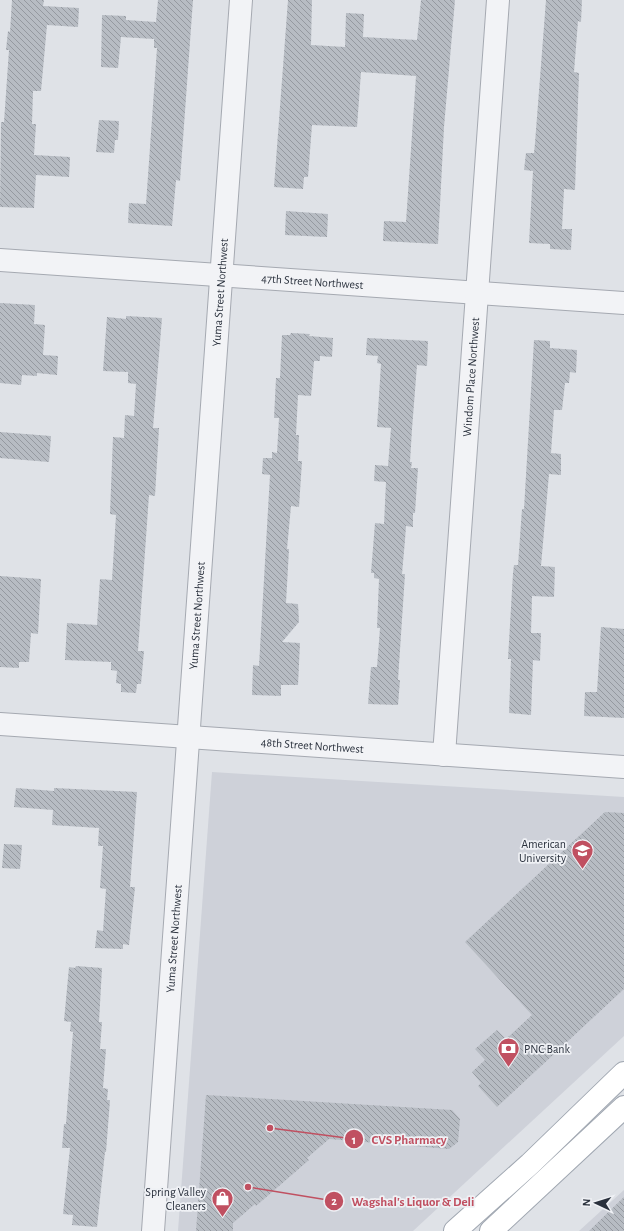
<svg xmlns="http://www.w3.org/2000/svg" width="624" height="1231" viewBox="0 0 624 1231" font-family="'Alegreya Sans',sans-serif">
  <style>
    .built { fill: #ced1d9 }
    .building { fill: url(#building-back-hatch) }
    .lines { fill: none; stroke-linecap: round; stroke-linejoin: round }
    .minor-casing { stroke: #a5a9b1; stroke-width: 24 }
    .major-casing { stroke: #a0a7b1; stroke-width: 24 }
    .minor { stroke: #f2f3f6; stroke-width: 22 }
    .major { stroke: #fff; stroke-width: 22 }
    .labels { text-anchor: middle; stroke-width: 3.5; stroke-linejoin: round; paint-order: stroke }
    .street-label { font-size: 12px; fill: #2a313d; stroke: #eff1f5 }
    .poi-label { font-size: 12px; fill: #2a313d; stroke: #eff1f5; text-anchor: end }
    .leader { fill: none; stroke: #c05061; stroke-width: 1.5 }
    .callout-dot { fill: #c05061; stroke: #eff1f5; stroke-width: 1.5 }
    .mark-label { font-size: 12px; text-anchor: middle; font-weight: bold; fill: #fff }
    .callout-label { font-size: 13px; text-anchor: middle; font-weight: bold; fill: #c05061; stroke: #eff1f5; stroke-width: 3.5; stroke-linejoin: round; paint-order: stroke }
  </style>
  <defs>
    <pattern id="building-back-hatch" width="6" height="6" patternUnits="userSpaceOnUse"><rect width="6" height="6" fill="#b7bcc3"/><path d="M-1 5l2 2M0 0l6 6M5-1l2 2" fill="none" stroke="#9599a0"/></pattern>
  </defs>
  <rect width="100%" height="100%" fill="#dfe2e7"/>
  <g class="built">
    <path d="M212 772 624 797V1036L413 1231H178Z"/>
    <path d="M624 1190V1231H579Z"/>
  </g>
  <g class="building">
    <path d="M12 0H44L43 6 79 8 78 27 47 25 41 91H33L32 124H36L34 155 70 157 69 177 36 175 34 208 0 207 1 122H4L9 50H6L8 31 10 32Z"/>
    <path d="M158 0H193L180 181 176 180 172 226 128 223 129 203 146 204 157 48H154V39L121 37 118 68 101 67 102 15 126 16V20L156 22Z"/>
    <path d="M288 0H312L311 45 345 47 346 13 364 14 363 37 417 40 421 0H455L444 127 438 244 383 241 384 221 406 222 416 76 361 72 357 127 312 125 308 177H304L303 189 274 187Z"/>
    <path d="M546 0H582L581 22 578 21 574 72 579 73 575 190 564 189 562 229H572L571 250 550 249V244L529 243 533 171 524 170 526 153H534L535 143Z"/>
    <path d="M99 120 119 121 118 140H115L114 153 96 152Z"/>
    <path d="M286 211 328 214 327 237 285 235Z"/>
    <path d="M0 303 35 305 34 324 45 325 43 355 58 356 57 375 37 373V376L22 375 21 385 0 383Z"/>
    <path d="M126 316 162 318 153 428H159L155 496 149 495 138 651H144L141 684H137L136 693 121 692V684L116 683 117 671 111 670V662L65 660 67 623 97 625 100 579 112 580 116 515 110 514 113 437 124 438 125 415 134 416 136 384 128 383V372L103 371 107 317 126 319Z"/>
    <path d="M291 333 310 334 309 336 333 338 332 357 320 356V361H314L311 396 298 395 296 435H299L298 461H302L299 507 291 506 287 549H289L286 603 298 604 299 622 282 642 300 643 298 685H281V696L252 695 253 665 259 666 270 475 262 474 263 458H272V452L277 453 279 418H274L276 378H280L282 335H290Z"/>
    <path d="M367 338 428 341 427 366 417 365 412 429 410 462H412L411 468H418L415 513H413V527L406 526 405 540 402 574H405L398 680H400L398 705 368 704 371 667H377L380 628H377L379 579 374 578V573H371L375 523 384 524 386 482 374 481 375 465 388 466 391 428 377 427 381 364 377 363 378 356 366 355Z"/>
    <path d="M534 340 550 341V348L577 350 576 373 570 372 569 383H565L562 410H554L551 453 561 454V475L549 474 541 566 555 567 554 597 532 596 531 633H541L540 661 533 660 531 715 509 713 511 659H508L513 573 514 565H518L522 509H524Z"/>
    <path d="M0 432 51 436 49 462 0 458Z"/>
    <path d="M0 576 41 579 38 634 31 633 29 662H19V668L0 667Z"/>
    <path d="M601 627 624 629V718L584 716 585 692H597Z"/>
    <path d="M16 788 54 791V788L137 792 130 887H135L129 945 123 944V949L95 948 97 930 103 931 106 889 100 888 103 846H98L99 828 52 825 53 810 14 807Z"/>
    <path d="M605 812 624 813V989L497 1107 478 1086 481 1083 472 1072 485 1060 475 1049 497 1030 506 1039 532 1015 465 942Z"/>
    <path d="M4 844 22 845 20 869 2 868Z"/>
    <path d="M76 966 102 968 99 1022H102L100 1049H106L103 1088 108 1089 107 1100H110L106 1152H105L97 1227 72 1225 73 1215 63 1214 70 1148H62L64 1124H66L73 1032 70 1031 71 1022 64 1021 69 967 75 968Z"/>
    <path d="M206 1095 452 1110 460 1119 458 1142 449 1149 329 1139 307 1158 309 1160 256 1206 255 1204 233 1223V1231H196Z"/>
    <path d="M624 1197V1231H589Z"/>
  </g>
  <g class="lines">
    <defs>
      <g id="minor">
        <path id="s1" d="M0 260 624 303"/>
        <path id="s2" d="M0 724 624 767"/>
        <path id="s3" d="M444 755 498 0"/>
        <path id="s4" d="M153 1231 241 0"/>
      </g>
      <g id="major">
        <path d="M455 1231 530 1164 624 1073"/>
        <path d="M491 1231 624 1107"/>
      </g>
    </defs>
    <use href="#minor" class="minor-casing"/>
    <use href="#major" class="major-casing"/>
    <use href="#minor" class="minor"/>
    <use href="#major" class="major"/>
  </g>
  <defs>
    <symbol id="university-pin" viewBox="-11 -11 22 30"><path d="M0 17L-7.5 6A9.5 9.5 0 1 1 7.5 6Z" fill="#c05061" stroke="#eff1f5"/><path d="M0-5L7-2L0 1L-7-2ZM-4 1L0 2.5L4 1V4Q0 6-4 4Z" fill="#fff"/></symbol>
    <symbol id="bank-pin" viewBox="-11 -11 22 30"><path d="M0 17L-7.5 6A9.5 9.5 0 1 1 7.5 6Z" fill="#c05061" stroke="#eff1f5"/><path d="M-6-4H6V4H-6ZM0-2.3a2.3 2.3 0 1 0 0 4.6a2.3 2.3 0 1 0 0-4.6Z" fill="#fff"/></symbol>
    <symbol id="shop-pin" viewBox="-11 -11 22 30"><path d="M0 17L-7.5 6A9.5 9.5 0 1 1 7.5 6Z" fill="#c05061" stroke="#eff1f5"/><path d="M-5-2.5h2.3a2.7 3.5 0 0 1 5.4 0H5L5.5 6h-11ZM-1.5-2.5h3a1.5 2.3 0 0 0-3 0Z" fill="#fff"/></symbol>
  </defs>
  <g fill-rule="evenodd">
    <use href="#university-pin" x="570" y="838" width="25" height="34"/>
    <use href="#bank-pin" x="496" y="1036" width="25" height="34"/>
    <use href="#shop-pin" x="210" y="1186" width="25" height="34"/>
  </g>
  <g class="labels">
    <g class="street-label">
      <text dy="4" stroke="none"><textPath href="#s1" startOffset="313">47th Street Northwest</textPath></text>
      <text dy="4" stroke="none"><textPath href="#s4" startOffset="941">Yuma Street Northwest</textPath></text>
      <text dy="4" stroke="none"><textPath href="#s3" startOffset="379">Windom Place Northwest</textPath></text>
      <text dy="4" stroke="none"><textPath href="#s4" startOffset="617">Yuma Street Northwest</textPath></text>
      <text dy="4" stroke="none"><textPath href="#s2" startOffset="313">48th Street Northwest</textPath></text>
      <text dy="4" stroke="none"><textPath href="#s4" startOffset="293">Yuma Street Northwest</textPath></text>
    </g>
    <g class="poi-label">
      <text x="566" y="848">American<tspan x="566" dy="14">University</tspan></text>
      <text x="524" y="1053" text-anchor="start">PNC Bank</text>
      <text x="206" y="1196">Spring Valley<tspan x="206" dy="14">Cleaners</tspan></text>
    </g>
  </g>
  <path class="leader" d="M270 1128L354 1139M248 1187L334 1201"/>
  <g class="callout-dot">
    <circle cx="270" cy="1128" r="4"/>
    <circle cx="248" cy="1187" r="4"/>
    <circle cx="354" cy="1139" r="10"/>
    <circle cx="334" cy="1201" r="10"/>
  </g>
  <g class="mark-label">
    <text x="354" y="1144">1</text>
    <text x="334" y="1205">2</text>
  </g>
  <g class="callout-label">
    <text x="409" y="1144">CVS Pharmacy</text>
    <text x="413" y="1206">Wagshal's Liquor &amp; Deli</text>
  </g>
  <g transform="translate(596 1203) rotate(274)" stroke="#eff1f5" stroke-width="3" paint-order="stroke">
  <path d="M0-3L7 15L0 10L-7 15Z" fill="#2a313d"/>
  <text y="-6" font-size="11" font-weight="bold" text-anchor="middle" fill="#2a313d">N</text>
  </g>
</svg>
